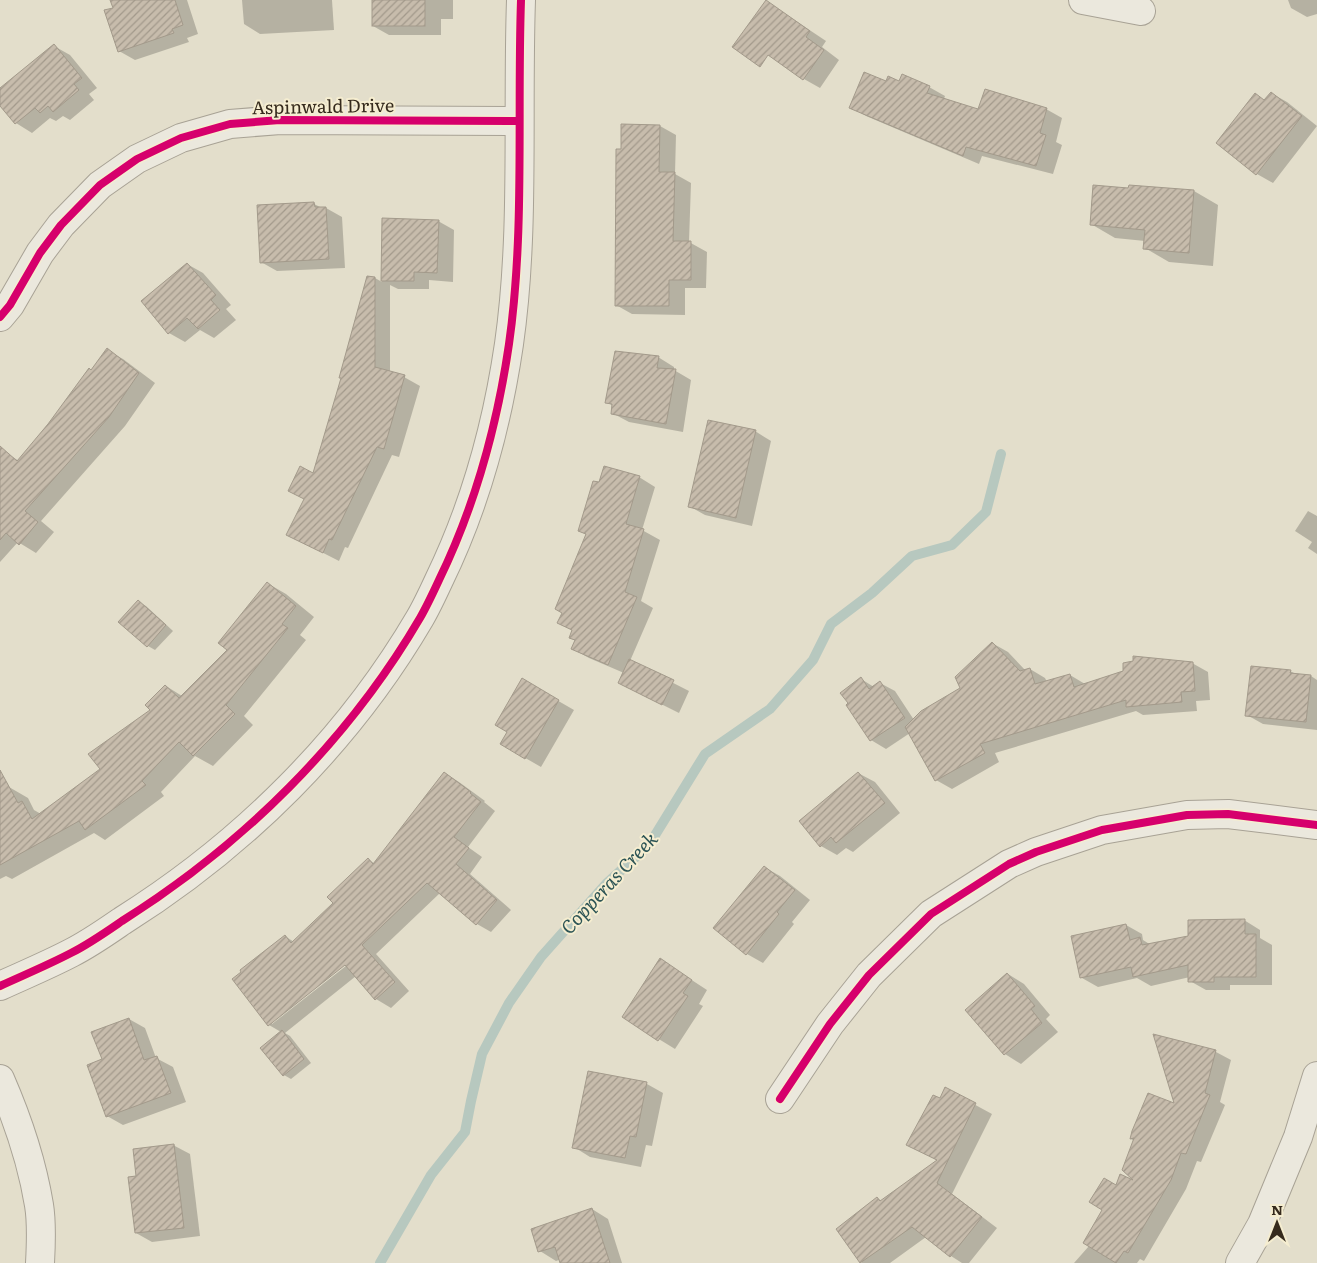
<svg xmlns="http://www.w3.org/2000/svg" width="1317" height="1263" viewBox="0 0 1317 1263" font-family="Literata,serif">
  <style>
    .shadow { fill: #0003; fill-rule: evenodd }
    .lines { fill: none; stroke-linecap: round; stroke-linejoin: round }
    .stream { stroke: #b7c8bf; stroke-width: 10 }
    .building { fill: url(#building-hatch); stroke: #a39a8b }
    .minor-casing { stroke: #a8a295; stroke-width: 30 }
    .minor { stroke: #ebe8dd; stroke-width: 28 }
    .cycleway-casing { stroke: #f5edd0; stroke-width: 11 }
    .cycleway { stroke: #d6006c; stroke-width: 8 }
    .labels { text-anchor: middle; stroke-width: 4; stroke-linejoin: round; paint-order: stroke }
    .street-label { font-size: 18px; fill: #362b1d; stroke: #f5edd0 }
    .water-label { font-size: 19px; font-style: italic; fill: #2c5455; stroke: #f5edd0 }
  </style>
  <defs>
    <pattern id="building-hatch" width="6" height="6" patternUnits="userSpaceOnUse" patternTransform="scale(1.25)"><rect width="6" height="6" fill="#c7bcac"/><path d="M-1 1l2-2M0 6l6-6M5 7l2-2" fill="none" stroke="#a2998b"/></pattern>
  </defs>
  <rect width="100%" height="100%" fill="#e3decb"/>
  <g class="shadow">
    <path d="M112 0H187L198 34 187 38 189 42 135 60 119 51 114 8Z"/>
    <path d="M242 0H332L334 30 260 34 244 24Z"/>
    <path d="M373 0H453V19H441V35H389L373 26Z"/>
    <path d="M1288 0H1317V14L1307 17 1291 8Z"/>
    <path d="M766 1 826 41 822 47 839 60 820 88 804 79Z"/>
    <path d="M54 46 70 55 97 88 89 94 94 100 70 120 63 116 56 121 50 118 32 133 16 123 0 104V89Z"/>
    <path d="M900 82 929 87 945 96 944 99 979 111 1046 109 1062 118 1056 142 1062 145 1053 174 982 156 979 164 866 116 850 107 886 83Z"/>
    <path d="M1271 93 1287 102 1317 126 1273 183 1257 174 1218 143 1265 101Z"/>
    <path d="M660 126 676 135 675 174 691 183 689 242 707 252 706 288H685V315L632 314 616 305Z"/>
    <path d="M1130 186 1194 191 1218 205 1213 266 1169 262 1145 248V241L1115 238 1091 224 1130 189Z"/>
    <path d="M314 204 322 208H326L342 217 345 268 277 271 261 262Z"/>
    <path d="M383 220 438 221 454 230 453 282 429 280V289H398L390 285V373L404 377 420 386 399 457 392 455 348 548 345 547 339 561 288 535 305 499 314 474 375 278 382 282Z"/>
    <path d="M187 264 203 273 231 305 226 309 236 320 214 338 200 330 185 342 169 333 142 301Z"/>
    <path d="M107 350 123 359 155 383 125 426 41 521 54 532 36 553 18 542 0 562V463L8 454 19 461Z"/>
    <path d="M658 357 674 367V370L691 380 683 432 629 422 612 413 613 406 607 402Z"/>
    <path d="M755 431 771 441 752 526 705 515 689 506Z"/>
    <path d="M639 477 655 487 642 530 660 540 641 601 653 608 630 661 689 691 679 713 619 683 624 673 589 658 573 649 576 641 570 638 573 631 559 623 587 535 579 531 600 484Z"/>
    <path d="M1308 511 1317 516V554L1308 548 1312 542 1295 531Z"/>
    <path d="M267 583 286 594 314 617 300 635 306 640 244 716 253 725 213 766 195 756 161 792 164 796 105 840 94 833 12 879 6 876 0 879V792L9 787 28 798 34 810 41 814 102 770 152 711 166 686 182 696 229 650Z"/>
    <path d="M138 602 146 606 173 631 155 650 148 646Z"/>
    <path d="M992 643 1008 652 1025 670 1030 669 1045 678 1047 682 1070 675 1085 684 1192 663 1208 672 1210 700 1196 701 1197 711 1143 715 1136 711 995 753 999 762 952 789 936 780 910 733 886 749 871 740 861 679 874 687 880 683 895 691 914 720 962 689Z"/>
    <path d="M1290 671 1298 675 1311 676 1317 680V730L1263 724 1247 715Z"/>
    <path d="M522 680 574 710 541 767 501 744 508 731Z"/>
    <path d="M445 773 459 782 485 801 484 802 495 811 468 847 482 857 470 874 511 910 491 932 477 924 440 893 376 954 409 991 391 1008 376 999 356 976 285 1033 290 1036 311 1063 291 1079 284 1075 281 1032 269 1025 285 936 294 942 335 903 368 859 375 864ZM349 960 351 962 272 1024V1021Z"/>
    <path d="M858 773 875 782 900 813 853 852 846 848 837 855 821 846Z"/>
    <path d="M764 867 780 876 810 900 792 922 794 924 763 963 747 954Z"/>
    <path d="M1244 920 1260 930V938L1272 945V985H1230V990H1206L1190 981V977L1151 986 1137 978 1098 987 1082 978 1126 925 1142 934 1143 940 1151 945 1189 937Z"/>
    <path d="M661 960 707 990 699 1004 703 1006 675 1049 623 1017Z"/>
    <path d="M1008 974 1024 984 1050 1015 1046 1019 1058 1032 1021 1064 1005 1054 967 1010Z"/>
    <path d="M129 1019 145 1028 156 1058 173 1067 186 1102 123 1125 107 1116 103 1060Z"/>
    <path d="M1155 1035 1216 1052 1231 1060 1220 1102 1225 1105 1201 1162 1197 1161 1186 1189 1144 1261 1140 1259 1137 1263H1074L1089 1246 1117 1186 1138 1184 1134 1141 1131 1139 1133 1131 1175 1106Z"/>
    <path d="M589 1072 647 1084 663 1093 652 1146 646 1145 641 1167 590 1157 574 1147Z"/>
    <path d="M946 1089 992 1114 952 1194 997 1228 969 1263H962L951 1256 926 1237 890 1263H862L838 1229 877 1198 882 1201 938 1161 908 1144 940 1100Z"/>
    <path d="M173 1145 190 1154 200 1236 152 1242 136 1233 137 1178Z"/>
    <path d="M592 1209 608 1219 622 1263H561L559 1260 556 1261 540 1251Z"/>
  </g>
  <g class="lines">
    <path class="stream" d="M380 1263 431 1175 465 1132 471 1101 482 1054 509 1003 541 957 606 884 649 845 705 754 770 709 813 660 831 624 872 593 912 556 952 545 986 512 1001 454"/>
  </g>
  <g class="building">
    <path d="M110 0H175L183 25 172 29 174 33 118 52 104 10 113 8Z"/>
    <rect x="372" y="0" width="53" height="26"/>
    <path d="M766 0 810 31 806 37 824 50 803 80 768 55 760 67 732 47Z"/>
    <path d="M54 44 82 78 74 84 79 90 53 112 48 106 40 113 35 108 15 124 0 106V88Z"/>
    <path d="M864 72 886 81 888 76 899 81 902 74 930 86 927 93 978 109 985 89 1047 108 1040 133 1046 135 1036 166 966 147 963 156 849 108Z"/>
    <path d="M1271 92 1302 116 1256 175 1216 143 1255 93 1264 100Z"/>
    <path d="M621 124 660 125 659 172H675L673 241H691V280H669V306H615L616 149H621Z"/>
    <path d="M1093 185 1128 188 1129 185 1194 190 1189 253 1143 249 1145 230 1090 225Z"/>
    <path d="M314 202 315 207H326L329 259 260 263 257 205Z"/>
    <path d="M382 218 439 220 437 273 414 272V281H381Z"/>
    <path d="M187 263 216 295 211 300 220 310 198 329 187 318 168 334 141 301Z"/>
    <path d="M367 276 375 277V367L405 375 384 449 377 447 332 540 329 539 323 553 286 535 304 499 288 491 300 466 313 473 341 378H339Z"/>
    <path d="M107 348 139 373 109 417 25 511 38 522 19 545 6 533 0 540V446L17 461 48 424 89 368 91 370Z"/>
    <path d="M615 351 659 356 657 368 676 369 666 424 611 414 612 404 605 403Z"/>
    <path d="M708 420 756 430 736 518 688 507Z"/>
    <path d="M604 466 640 476 626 524 644 529 625 592 637 597 608 665 571 649 575 640 569 638 572 630 557 623 562 613 555 609 586 534 578 531 593 481 599 482Z"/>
    <path d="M267 582 296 606 282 624 288 628 226 705 235 714 193 756 179 742 142 781 146 785 85 830 79 821 0 865V770L18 803 22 801 32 819 100 769 88 754 150 710 145 705 165 685 179 698 227 650 218 643Z"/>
    <path d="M138 600 166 625 147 647 118 622Z"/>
    <path d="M992 642 1020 671 1030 668 1035 684 1070 674 1074 687 1123 671V663L1133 661V656L1193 662 1195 691 1181 692 1182 702 1126 707V700L980 744 985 753 935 781 905 727 921 711 960 688 955 677Z"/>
    <path d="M629 659 674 680 662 705 618 683Z"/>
    <path d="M1251 666 1291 670 1290 673 1311 675 1306 722 1245 716Z"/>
    <path d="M861 677 869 689 880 681 905 718 870 741 846 705 848 703 840 693Z"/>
    <path d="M522 678 559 700 525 759 500 744 507 732 495 725Z"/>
    <path d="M444 772 471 792 470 793 481 802 454 837 469 848 456 864 497 900 476 925 427 883 362 945 395 982 375 1000 345 965 268 1026 232 979 241 972 240 970 285 935 291 943 333 903 327 897 368 858 373 864Z"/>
    <path d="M858 772 885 803 836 843 831 837 820 847 799 821Z"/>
    <path d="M764 866 795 890 777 912 779 914 746 955 713 928Z"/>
    <path d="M1245 919V934H1256V977H1214V982H1188V965L1133 977 1131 967 1080 978 1071 936 1126 924 1130 940 1140 937 1142 945 1188 936V920Z"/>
    <path d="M660 958 692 980 683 993 688 996 658 1041 622 1017Z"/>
    <path d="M1007 973 1035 1006 1031 1009 1042 1023 1004 1055 965 1010Z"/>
    <path d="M129 1018 144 1060 157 1056 171 1093 106 1117 87 1065 102 1059 91 1032Z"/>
    <path d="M282 1030 304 1059 283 1076 260 1048Z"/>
    <path d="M1153 1034 1216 1050 1205 1093 1210 1095 1186 1154 1181 1153 1171 1180 1128 1253 1124 1251 1116 1263 1083 1243 1102 1210 1089 1202 1104 1178 1116 1185 1120 1174 1133 1180 1122 1170 1134 1138 1130 1139 1132 1131 1148 1093 1174 1103Z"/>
    <path d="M588 1071 647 1082 636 1137 630 1136 625 1158 572 1148Z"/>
    <path d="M945 1087 976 1103 937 1183 982 1217 950 1257 912 1227 860 1263 836 1229 877 1197 880 1201 937 1160 906 1145 933 1095 940 1098Z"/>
    <path d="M174 1144 184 1228 135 1233 128 1177 136 1176 133 1149Z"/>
    <path d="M592 1208 610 1263H560L555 1247 538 1252 531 1229Z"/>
  </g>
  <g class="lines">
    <defs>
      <g id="minor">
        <path d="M1083 0 1141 11"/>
        <path d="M0 317 10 305 40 253 61 225 100 185 137 159 181 138 230 124 280 120 519 121"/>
        <path d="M0 986C24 975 48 965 71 953 89 944 106 932 122 921 243 845 348 741 420 618 427 606 433 593 439 580 475 506 497 426 509 344 525 232 517 114 521 0"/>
        <path d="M0 1079C17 1118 32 1162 39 1205 42 1223 41 1245 40 1263"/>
        <path d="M780 1099 830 1024 869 975 931 914 1009 864 1036 852 1102 830 1187 815 1228 814 1317 825"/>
        <path d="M1240 1263 1262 1224 1298 1137 1317 1076"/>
      </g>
    </defs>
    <use href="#minor" class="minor-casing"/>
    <use href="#minor" class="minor"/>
    <defs>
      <g id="cycleway">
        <path d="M0 317 10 305 40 253 61 225 100 185 137 159 181 138 230 124 280 120 519 121"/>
        <path d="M0 986C24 975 48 965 71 953 89 944 106 932 122 921 243 845 348 741 420 618 427 606 433 593 439 580 475 506 497 426 509 344 525 232 517 114 521 0"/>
        <path d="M780 1099 830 1024 869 975 931 914 1009 864 1036 852 1102 830 1187 815 1228 814 1317 825"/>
      </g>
    </defs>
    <use href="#cycleway" class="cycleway-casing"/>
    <use href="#cycleway" class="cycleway"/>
  </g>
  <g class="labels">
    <g class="street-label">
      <text transform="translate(323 107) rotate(-1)" y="6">Aspinwald Drive</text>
    </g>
    <g class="water-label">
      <text transform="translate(609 883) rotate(-47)" y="7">Copperas Creek</text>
    </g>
  </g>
  <g transform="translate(1277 1223)" stroke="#f5edd0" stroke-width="4" paint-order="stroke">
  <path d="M0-4L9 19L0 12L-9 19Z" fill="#362b1d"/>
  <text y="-8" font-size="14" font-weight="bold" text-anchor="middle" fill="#362b1d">N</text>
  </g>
</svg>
